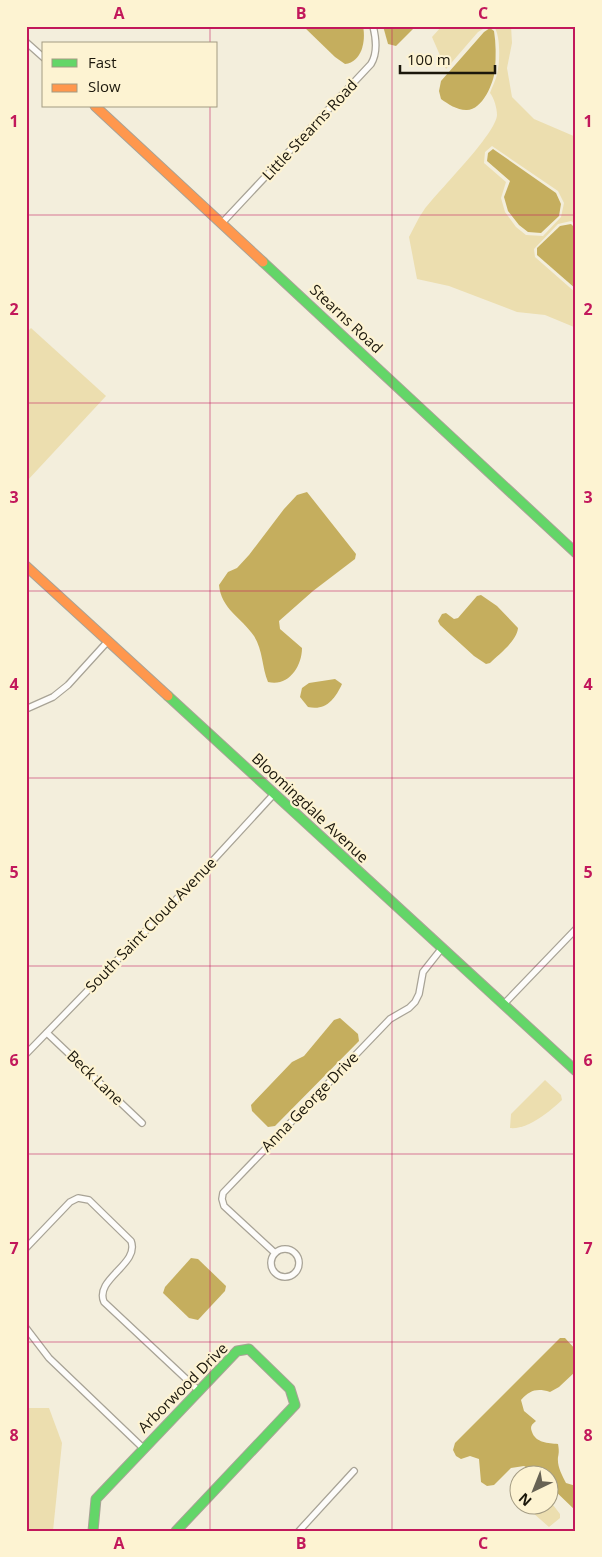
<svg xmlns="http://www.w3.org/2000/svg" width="602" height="1557" viewBox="0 0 602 1557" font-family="'Open Sans',sans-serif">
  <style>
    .green { fill: #ecdeaf; fill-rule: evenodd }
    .water { fill: #c5ae5e }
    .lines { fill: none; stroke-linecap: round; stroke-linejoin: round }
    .street-casing { stroke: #a8a396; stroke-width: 8 }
    .fast-casing { stroke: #a8a396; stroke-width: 11 }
    .slow-casing { stroke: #a8a396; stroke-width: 11 }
    .street { stroke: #fdfcfa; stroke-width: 5.5 }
    .fast { stroke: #63d668; stroke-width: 9 }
    .slow { stroke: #ff974d; stroke-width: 9 }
    .grid { fill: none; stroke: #c2185b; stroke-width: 1; stroke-opacity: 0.55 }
    .labels { text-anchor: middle; stroke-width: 4.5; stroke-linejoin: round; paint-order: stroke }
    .street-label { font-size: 15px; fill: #1b170b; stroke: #fdf3d2 }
    .neatline { fill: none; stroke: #c2185b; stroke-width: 2 }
    .grid-label { font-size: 16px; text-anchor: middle; font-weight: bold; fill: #c2185b }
  </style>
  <rect width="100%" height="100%" fill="#f3eedc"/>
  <g class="green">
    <path d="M442 26H488L478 32 446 69 432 37Z"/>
    <path d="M493 26H511L512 43 507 68 512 97 534 119 576 137V225L571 221 558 224 534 249 535 257 576 293V329L574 327 545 315 517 312 449 286 417 279 409 237C414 228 418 218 424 210 438 191 496 134 497 115 497 108 494 98 490 93 492 87 496 80 497 74 500 64 501 32 493 26ZM492 146 558 191 564 203 561 217 543 236 526 235 516 227 505 212 501 198 506 182 484 163 485 152Z"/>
    <path d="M31 328 106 396 26 482V333Z"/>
    <path d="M545 1080 561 1095 562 1100C550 1111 528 1130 510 1128L511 1114Z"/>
    <path d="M26 1408H49L62 1443 53 1531H26Z"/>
    <path d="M550 1501 560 1514V1518L549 1527 524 1505 550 1504Z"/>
  </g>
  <g class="water">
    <path d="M303 26H363C366 41 362 62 345 64L335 57Z"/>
    <path d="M383 26H416L396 46 388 44Z"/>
    <path d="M490 28 494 31C496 43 496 57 495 69 494 83 482 111 466 110 457 110 448 104 441 99L439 91 441 81 484 32Z"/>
    <path d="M493 149 556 193 561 204 559 216 541 233 528 232 519 225 508 211 504 197 510 181 487 161 488 153Z"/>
    <path d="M571 224 576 229V289L537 255V248L560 226Z"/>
    <path d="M307 492 356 554 355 559 313 591 279 621 280 629 302 648C302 667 288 687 268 682 262 668 263 650 254 636 242 618 221 609 219 585L228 572 237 568 249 555 284 509 297 495Z"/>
    <path d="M481 595 497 606 518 628C517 641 499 654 490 663L486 664 474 656 440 625 438 621 442 614 446 613 454 619 458 618 477 596Z"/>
    <path d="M335 679 342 684C335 699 326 711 308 707L300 697 302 688 309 683Z"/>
    <path d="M340 1018 358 1034 359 1041 275 1126 268 1127 252 1111 251 1105 292 1062 304 1056 334 1020Z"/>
    <path d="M191 1258 198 1259 226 1286 225 1291 198 1320 189 1318 163 1293 165 1287Z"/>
    <path d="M560 1338H565L576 1350V1371L559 1387 550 1392C537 1388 530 1390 521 1400L524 1411 536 1421C531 1425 530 1427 532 1432 536 1443 548 1443 558 1444 559 1450 559 1452 558 1457 557 1467 562 1475 566 1483L576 1486V1511L550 1486V1474H538L524 1466 511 1468 494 1485 487 1486 481 1482 479 1459 470 1456 461 1459 456 1456 453 1450 455 1443Z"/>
  </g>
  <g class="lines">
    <defs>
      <g id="street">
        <path d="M26 42 44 58"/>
        <path d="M222 223 371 64C378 53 376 38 373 26"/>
        <path d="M26 709 53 697 68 685 108 641"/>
        <path d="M503 1005 576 929"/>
        <path d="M47 1033 142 1123"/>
        <path d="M26 1054 195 880 274 794"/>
        <path d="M26 1248 70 1202 78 1198 89 1200 131 1241C140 1264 94 1279 104 1302L198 1390"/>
        <circle cx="285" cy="1263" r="14"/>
        <path d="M275 1253 224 1206 222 1199 223 1193 390 1019 409 1008 415 1002 419 994 423 972 442 948"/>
        <path d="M26 1328 49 1358 143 1448"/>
        <path d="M299 1531 354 1471"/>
      </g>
      <g id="fast">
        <path d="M263 262 576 553"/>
        <path d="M168 696 576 1071"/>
        <path d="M93 1531 96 1499 237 1351 249 1349 290 1389 295 1405 176 1531"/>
      </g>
      <g id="slow">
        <path d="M95 106 263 262"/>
        <path d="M26 566 168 696"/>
      </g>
    </defs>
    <use href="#street" class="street-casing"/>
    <use href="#fast" class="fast-casing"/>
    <use href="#slow" class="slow-casing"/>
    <use href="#street" class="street"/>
    <use href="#fast" class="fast"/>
    <use href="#slow" class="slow"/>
  </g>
  <path class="grid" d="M210 26V44M392 26V1531M210 106V1531M26 215H576M26 403H576M26 591H576M26 778H576M26 966H576M26 1154H576M26 1342H576"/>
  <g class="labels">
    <g class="street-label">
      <text transform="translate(310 130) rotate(-47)" y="5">Little Stearns Road</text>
      <text transform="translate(346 319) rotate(43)" y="5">Stearns Road</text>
      <text transform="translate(310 808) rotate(43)" y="5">Bloomingdale Avenue</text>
      <text transform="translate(151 925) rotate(-46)" y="5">South Saint Cloud Avenue</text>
      <text transform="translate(95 1078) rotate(44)" y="5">Beck Lane</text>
      <text transform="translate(310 1102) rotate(-46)" y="5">Anna George Drive</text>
      <text transform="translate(183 1388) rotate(-45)" y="5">Arborwood Drive</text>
    </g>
  </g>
  <rect width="602" height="1557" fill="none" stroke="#fdf3d2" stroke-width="55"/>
  <rect x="42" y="42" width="175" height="65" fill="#fdf3d2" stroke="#a39b82"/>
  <rect x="52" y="59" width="25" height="8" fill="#63d668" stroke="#a39b82"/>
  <text x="88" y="68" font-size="15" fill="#1b170b">Fast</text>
  <rect x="52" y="84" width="25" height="8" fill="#ff974d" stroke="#a39b82"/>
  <text x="88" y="92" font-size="15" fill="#1b170b">Slow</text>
  <g transform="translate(534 1490) rotate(223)"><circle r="24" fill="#fdf3d2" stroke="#a39b82"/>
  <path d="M0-4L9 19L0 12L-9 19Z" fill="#676254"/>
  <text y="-8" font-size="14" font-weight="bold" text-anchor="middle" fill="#1b170b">N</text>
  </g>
  <path d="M400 65v8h95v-8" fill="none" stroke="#1b170b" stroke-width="2.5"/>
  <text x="407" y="65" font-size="15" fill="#1b170b" stroke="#fdf3d2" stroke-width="4" paint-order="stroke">100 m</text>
  <rect x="28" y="28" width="546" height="1502" class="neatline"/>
  <g class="grid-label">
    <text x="119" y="19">A</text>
    <text x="301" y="19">B</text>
    <text x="483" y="19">C</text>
    <text x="14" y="127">1</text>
    <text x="588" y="127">1</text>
    <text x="14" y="315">2</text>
    <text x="588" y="315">2</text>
    <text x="14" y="503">3</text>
    <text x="588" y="503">3</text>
    <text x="14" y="690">4</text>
    <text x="588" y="690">4</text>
    <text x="14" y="878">5</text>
    <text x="588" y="878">5</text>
    <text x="14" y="1066">6</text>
    <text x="588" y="1066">6</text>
    <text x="14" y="1254">7</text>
    <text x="588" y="1254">7</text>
    <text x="14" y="1441">8</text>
    <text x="588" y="1441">8</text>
    <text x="119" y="1549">A</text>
    <text x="301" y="1549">B</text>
    <text x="483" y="1549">C</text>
  </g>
</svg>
